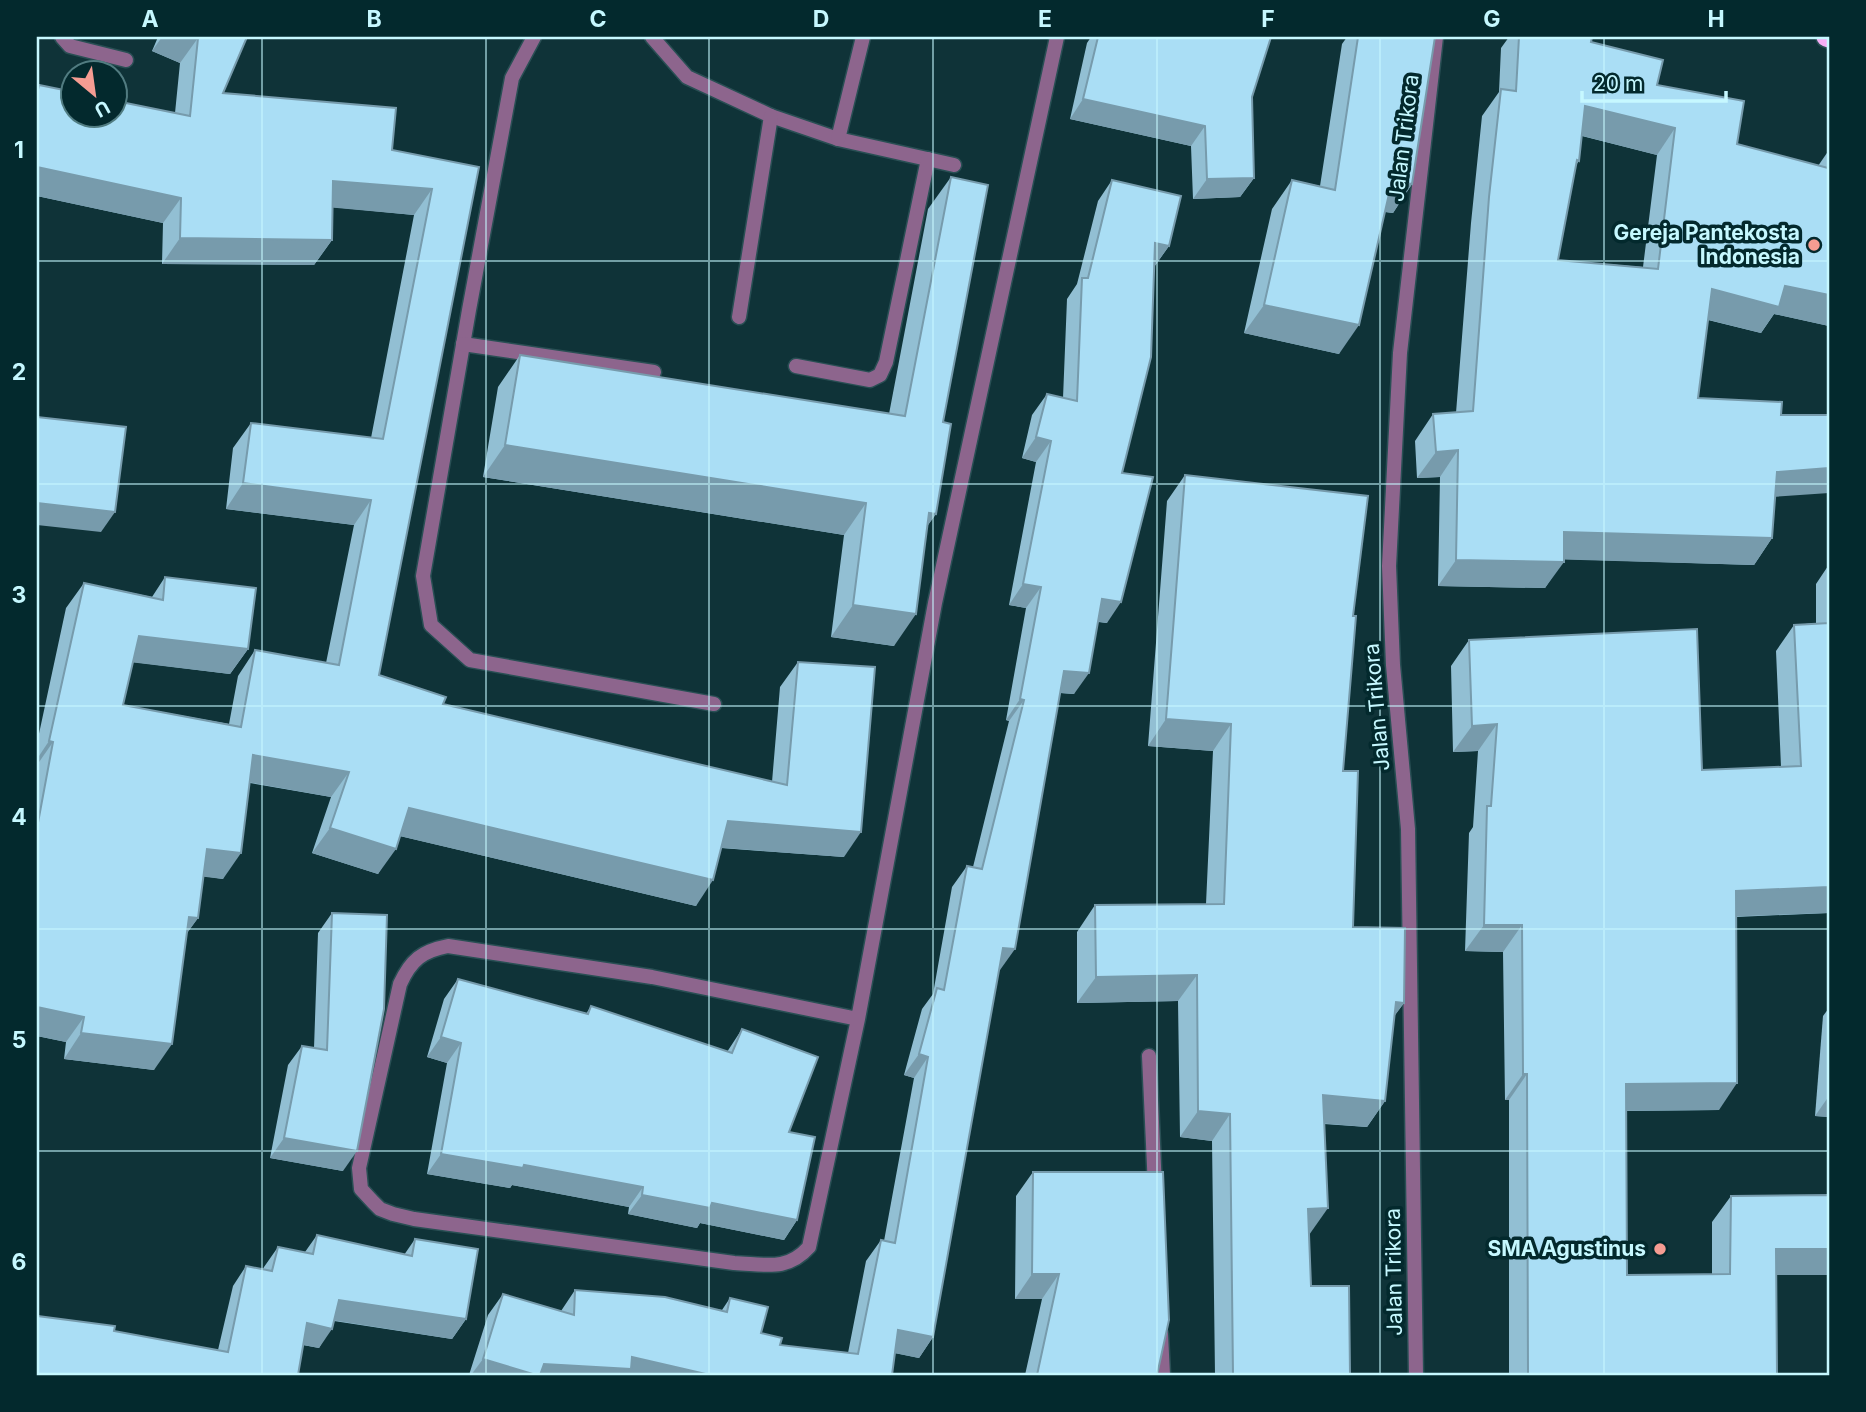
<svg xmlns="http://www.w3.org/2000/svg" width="1866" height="1412" viewBox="0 0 1866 1412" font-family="Inter,sans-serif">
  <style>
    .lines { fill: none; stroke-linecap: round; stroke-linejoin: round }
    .service-casing { stroke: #294f54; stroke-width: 17 }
    .minor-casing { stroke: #294f54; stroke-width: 17 }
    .trunk-casing { stroke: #294f54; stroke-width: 22 }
    .service { stroke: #8d658d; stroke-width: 14 }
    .minor { stroke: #8d658d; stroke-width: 14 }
    .trunk { stroke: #f6adf5; stroke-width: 19 }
    .wall { fill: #92bfd3; fill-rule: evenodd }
    .shaded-wall { fill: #779bac }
    .building { fill: #aadef5; stroke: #779bac; stroke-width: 2; fill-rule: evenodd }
    .grid { fill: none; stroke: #c6f8ff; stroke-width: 2; stroke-opacity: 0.55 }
    .poi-dot { fill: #f59c92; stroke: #03292d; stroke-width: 2.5 }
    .labels { text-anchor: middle; stroke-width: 7; stroke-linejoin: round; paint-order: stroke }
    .street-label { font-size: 21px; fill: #c6f8ff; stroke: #03292d }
    .poi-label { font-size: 21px; font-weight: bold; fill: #c6f8ff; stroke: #03292d; text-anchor: end }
    .neatline { fill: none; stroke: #c6f8ff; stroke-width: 2.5 }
    .grid-label { font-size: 23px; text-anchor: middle; font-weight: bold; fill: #c6f8ff }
  </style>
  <rect width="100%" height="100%" fill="#0f3338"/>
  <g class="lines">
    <defs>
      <g id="service">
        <path d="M534 37 512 78 469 310 423 576 431 625 470 660 714 704"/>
        <path d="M652 37 687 77 771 116 838 139 954 165"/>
        <path d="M838 139 863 37"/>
        <path d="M739 317 771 116"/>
        <path d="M463 344 654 372"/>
        <path d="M796 366 870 380 880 375 886 362 928 159"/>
      </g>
      <g id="minor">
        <path d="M62 37 70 46 126 60"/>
        <path d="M858 1019 652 977 448 946C422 951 411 960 400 984L359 1168 361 1189 373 1202 380 1209 393 1214 414 1219 734 1263C764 1264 787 1272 809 1247L858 1019 935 603 1057 37"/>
        <path d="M1149 1056 1155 1188"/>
        <path d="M1161 1334 1163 1375"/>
        <path d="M1416 1375 1408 829 1393 665 1389 566 1400 353 1436 37"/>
      </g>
      <path id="trunk" d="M1826 37 1829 38"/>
    </defs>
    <use href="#service" class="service-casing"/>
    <use href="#minor" class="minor-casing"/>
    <use href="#trunk" class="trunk-casing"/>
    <use href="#service" class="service"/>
    <use href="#minor" class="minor"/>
    <use href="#trunk" class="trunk"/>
  </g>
  <g class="wall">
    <path d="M158 37H247L223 93 392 150 479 167 379 675 443 704 772 782 780 687 798 662 844 857 721 848 696 906 400 836 378 874 312 853 331 797 250 783 223 879 203 876 198 918 186 934 154 1070 64 1059 66 1042 37 1036V743L66 608 84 583 152 597 165 577 248 649 230 674 133 662 123 705 229 724 238 676 255 650 326 663 354 525 226 509 233 448 251 423 371 438 414 215 332 207V240L314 265 162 264 163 223 37 196V88L39 85 175 113 180 63 152 51Z"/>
    <path d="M1091 37H1271L1252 97 1254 178 1240 197 1193 199 1191 146 1070 119 1087 43Z"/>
    <path d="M1347 37H1435L1412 184 1393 213 1385 212 1339 354 1244 333 1272 209 1292 180 1320 186 1342 44Z"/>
    <path d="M1509 37 1591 42 1657 85 1737 144 1818 166 1829 150V326L1774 314 1761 333 1708 320 1698 398 1775 497 1772 538 1754 565 1564 559 1545 588 1438 586 1440 477 1417 478 1415 441 1433 414 1456 413 1471 223 1482 116 1499 92 1501 48ZM1582 136 1657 155 1643 267 1558 260 1576 165 1579 161Z"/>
    <path d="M951 177 943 422 936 514 927 526 894 646 831 637 844 535 483 477 498 387 520 355 889 414 928 209Z"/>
    <path d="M1112 180 1169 246 1154 267 1122 473 1107 623 1098 622 1074 694 1060 693 999 970 933 1337 919 1358 895 1353 892 1375H469L488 1315 503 1294 561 1311 575 1290 722 1310 730 1298 761 1333 780 1345 848 1353 866 1261 881 1240 884 1241 914 1078 904 1075 922 1009 933 994 952 887 967 866 973 867 1009 721 1006 720 1026 608 1009 605 1036 462 1022 458 1032 415 1047 394 1063 398 1067 299 1077 284 1098 201Z"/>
    <path d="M1185 475 1353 616 1343 771 1353 927 1404 1003 1394 1016 1385 1101 1367 1127 1324 1124 1309 1235 1311 1286 1350 1375H1215L1212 1141 1180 1137 1178 1001 1077 1003V932L1095 905 1206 904 1213 751 1148 746 1167 501Z"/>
    <path d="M1829 556V913L1736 917 1719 1110 1627 1111V1275L1712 1274V1222L1731 1196 1777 1275V1375H1509V1100H1505L1503 952 1465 951 1469 833 1473 827 1478 751 1453 752 1451 666 1469 640 1702 770 1781 767 1776 651 1794 625 1816 623V584L1828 566Z"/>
    <path d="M332 913 343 1171 270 1158 288 1065 302 1046 314 1048 318 933Z"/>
    <path d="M458 979 586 1014 591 1006 727 1052 742 1029 789 1132 797 1220 784 1240 700 1223 697 1228 628 1214 629 1207 512 1185 510 1188 427 1174 447 1063 427 1057 444 999Z"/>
    <path d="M1829 1008V1117L1815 1116 1823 1016Z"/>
    <path d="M1033 1172 1157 1375H1025L1042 1299H1015L1016 1196Z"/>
    <path d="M317 1235 404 1255 415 1239 466 1319 452 1339 334 1321 319 1348 303 1345 298 1375 114 1331 218 1350 233 1286 246 1266 263 1269 264 1267 278 1247 305 1252Z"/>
  </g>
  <g class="shaded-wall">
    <path d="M162 37H196L198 38 180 63 152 51Z"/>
    <path d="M1083 99 1205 126 1191 146 1070 119Z"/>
    <path d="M1585 106 1675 128 1657 155 1567 132Z"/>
    <path d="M37 167 181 198 163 223 37 196Z"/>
    <path d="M1254 178 1240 197 1193 199 1207 179Z"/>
    <path d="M333 181 432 189 414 215 315 206Z"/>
    <path d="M1392 181 1412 184 1393 213 1372 210Z"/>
    <path d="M180 238 332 240 314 265 162 264Z"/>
    <path d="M1155 243 1169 246 1154 267Z"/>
    <path d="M1785 286 1829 295V326L1774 314 1761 333 1693 316 1712 289Z"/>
    <path d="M1264 305 1359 325 1339 354 1244 333Z"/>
    <path d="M1036 437 1051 441 1036 462 1022 458Z"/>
    <path d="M505 445 866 503 844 535 483 477Z"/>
    <path d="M1458 450 1440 477 1417 478 1436 452Z"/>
    <path d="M1829 468V493L1758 498 1777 472Z"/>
    <path d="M243 483 371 500 354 525 226 509Z"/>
    <path d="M37 503 115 512 101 532 37 525Z"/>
    <path d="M929 513 936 514 913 546Z"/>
    <path d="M1564 532 1772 538 1754 565 1546 559Z"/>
    <path d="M1456 560 1564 562 1545 588 1438 586Z"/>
    <path d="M1023 584 1041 587 1026 608 1009 605Z"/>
    <path d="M1102 599 1121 602 1107 623 1088 620Z"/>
    <path d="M853 605 916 614 894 646 831 637Z"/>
    <path d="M139 636 248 649 230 674 121 661Z"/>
    <path d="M1064 671 1089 673 1074 694 1049 692Z"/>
    <path d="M1020 699 1024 700 1009 721 1006 720Z"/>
    <path d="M1166 719 1231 724 1213 751 1148 746Z"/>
    <path d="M1497 724 1478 751 1453 752 1472 726Z"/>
    <path d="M49 741 53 742 37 765V759Z"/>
    <path d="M253 755 349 772 331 797 236 780Z"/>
    <path d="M409 808 713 880 696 906 391 834Z"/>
    <path d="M728 821 861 832 844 857 710 847Z"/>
    <path d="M330 828 396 849 378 874 312 853Z"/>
    <path d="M207 849 241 853 223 879 189 875Z"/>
    <path d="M1829 887V913L1718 917 1736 891Z"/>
    <path d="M189 917 198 918 180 943Z"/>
    <path d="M1484 925H1522L1503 952 1465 951Z"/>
    <path d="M1003 948 1015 949 1000 970 989 969Z"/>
    <path d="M1197 975 1178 1001 1077 1003 1096 977Z"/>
    <path d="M1396 1002 1404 1003 1385 1029Z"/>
    <path d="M37 1007 84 1017 66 1042 37 1036Z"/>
    <path d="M81 1033 172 1044 154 1070 64 1059Z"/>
    <path d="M441 1037 461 1043 447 1063 427 1057Z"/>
    <path d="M919 1054 928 1057 914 1078 904 1075Z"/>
    <path d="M1523 1074H1527L1509 1100H1505Z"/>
    <path d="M1737 1083 1719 1110 1608 1111 1626 1084Z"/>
    <path d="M1323 1095 1385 1101 1367 1127 1305 1122Z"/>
    <path d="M1829 1096V1117L1815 1116Z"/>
    <path d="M1198 1111 1230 1114 1212 1141 1180 1137Z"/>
    <path d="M284 1138 357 1151 343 1171 270 1158Z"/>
    <path d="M441 1154 524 1165 643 1187 629 1207 512 1185 510 1188 427 1174Z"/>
    <path d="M642 1195 712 1203 797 1220 784 1240 700 1223 697 1228 628 1214Z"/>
    <path d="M1328 1208 1309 1235 1308 1209Z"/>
    <path d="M1776 1249H1829V1275H1758Z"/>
    <path d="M1032 1274H1059L1042 1299H1015Z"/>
    <path d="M339 1300 466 1319 452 1339 325 1319Z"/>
    <path d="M307 1323 332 1329 319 1348 293 1343Z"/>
    <path d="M898 1330 933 1337 919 1358 884 1351Z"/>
    <path d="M632 1357 710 1375H536L544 1364Z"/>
    <path d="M483 1359 536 1375H471Z"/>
  </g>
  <g class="building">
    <path d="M196 37H247L223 93 396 108 392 150 479 167 379 675 446 697 443 704 787 785 798 662 875 667 861 832 728 821 713 880 409 808 396 849 330 828 349 772 253 755 241 853 207 849 198 918 189 917 172 1044 81 1033 84 1017 37 1007V828L53 742 49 741 84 583 163 600 165 577 256 588 248 649 139 636 123 705 241 727 255 650 339 665 371 500 243 483 251 423 383 439 432 189 333 181 332 240 180 238 181 198 37 167V94L39 85 74 92V116H116V101L190 116 198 38Z"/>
    <path d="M1098 37H1271L1252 97 1254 178 1207 179 1205 126 1083 99Z"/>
    <path d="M1358 37H1435L1412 184 1392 181 1359 325 1264 305 1292 180 1335 190Z"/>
    <path d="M1519 37H1592L1591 42 1663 60 1657 85 1744 101 1737 144 1828 168 1829 164V295L1785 286 1779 307 1712 289 1698 398 1782 402 1781 415H1829V468L1777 472 1772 538 1564 532V562L1456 560 1458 450 1436 452 1433 414 1473 411 1489 197 1501 89 1516 91ZM1585 106 1675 128 1658 269 1558 260 1577 160 1579 161Z"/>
    <path d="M951 177 988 185 943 422 951 424 936 514 929 513 916 614 853 605 866 503 505 445 520 355 905 416Z"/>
    <path d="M1112 180 1181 196 1169 246 1155 243 1151 357 1122 473 1153 477 1121 602 1102 599 1089 673 1064 671 1015 949 1003 948 933 1337 898 1330 892 1375H710L632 1357 631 1369 544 1364 540 1375H536L483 1359 503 1294 574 1315 575 1290 665 1297 727 1312 730 1298 768 1307 761 1333 782 1338 780 1345 858 1354 881 1240 895 1243 928 1057 919 1054 937 988 944 990 967 866 982 869 1024 700 1020 699 1041 587 1023 584 1051 441 1036 437 1047 394 1077 401 1082 278H1088Z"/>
    <path d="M37 417 126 427 115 512 37 503Z"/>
    <path d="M1185 475 1368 496 1353 616H1356L1343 771H1358L1353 927 1405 928 1404 1003 1396 1002 1385 1101 1323 1095 1328 1208 1308 1209 1311 1286H1349L1350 1375H1233L1230 1114 1198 1111 1197 975 1096 977 1095 905 1224 904 1231 724 1166 719Z"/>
    <path d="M1829 623V887L1736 891 1737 1083 1626 1084 1627 1275 1730 1274 1731 1196 1829 1195V1249H1776L1777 1375H1528L1527 1074H1523L1522 925H1484L1487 806H1491L1497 724 1472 726 1469 640 1697 629 1702 770 1801 766 1794 625Z"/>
    <path d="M332 913 387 915 384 1009 357 1151 284 1138 302 1046 327 1050Z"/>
    <path d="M458 979 588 1014 591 1006 732 1053 742 1029 818 1057 789 1132 815 1137 797 1220 712 1203 710 1208 642 1195 643 1187 524 1165 523 1168 441 1154 461 1043 441 1037Z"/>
    <path d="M1033 1172H1163L1169 1320 1157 1375H1037L1059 1274H1032Z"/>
    <path d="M317 1235 412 1256 415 1239 478 1249 466 1319 339 1300 332 1329 307 1323 298 1375H37V1316L115 1326 114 1331 228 1352 246 1266 272 1271 278 1247 313 1254Z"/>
  </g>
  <path class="grid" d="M262 37V1375M486 37V1375M709 37V1375M933 37V1375M1157 37V1375M1380 37V1375M1604 37V1375M37 261H1829M37 484H1829M37 706H1829M37 929H1829M37 1151H1829"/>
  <g class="poi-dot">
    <circle cx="1814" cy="245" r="7"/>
    <circle cx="1660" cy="1249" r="7"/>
  </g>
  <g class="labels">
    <g class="street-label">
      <text transform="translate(1404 138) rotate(-83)" y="7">Jalan Trikora</text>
      <text transform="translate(1377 707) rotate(-95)" y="7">Jalan Trikora</text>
      <text transform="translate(1394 1272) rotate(-91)" y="7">Jalan Trikora</text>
    </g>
    <g class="poi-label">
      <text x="1800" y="240">Gereja Pantekosta<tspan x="1800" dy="24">Indonesia</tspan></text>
      <text x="1646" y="1256">SMA Agustinus</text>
    </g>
  </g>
  <rect width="1866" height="1412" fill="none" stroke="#03292d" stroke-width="77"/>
  <g transform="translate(94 94) rotate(151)"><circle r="33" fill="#03292d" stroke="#517c81" stroke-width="2"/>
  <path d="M0-5L12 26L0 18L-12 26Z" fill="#f59c92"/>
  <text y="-10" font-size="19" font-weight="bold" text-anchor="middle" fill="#c6f8ff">U</text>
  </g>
  <path d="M1582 91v10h144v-10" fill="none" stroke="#c6f8ff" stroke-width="3.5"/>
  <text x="1593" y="91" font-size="21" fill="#c6f8ff" stroke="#03292d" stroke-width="5" paint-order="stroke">20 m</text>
  <rect x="38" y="38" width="1790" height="1336" class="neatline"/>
  <g class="grid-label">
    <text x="150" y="27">A</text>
    <text x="374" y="27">B</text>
    <text x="598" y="27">C</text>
    <text x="821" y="27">D</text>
    <text x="1045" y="27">E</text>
    <text x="1268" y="27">F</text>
    <text x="1492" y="27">G</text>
    <text x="1716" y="27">H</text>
    <text x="19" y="158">1</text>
    <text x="19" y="380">2</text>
    <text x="19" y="603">3</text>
    <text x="19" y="825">4</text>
    <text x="19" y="1048">5</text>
    <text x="19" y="1270">6</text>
  </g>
</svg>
